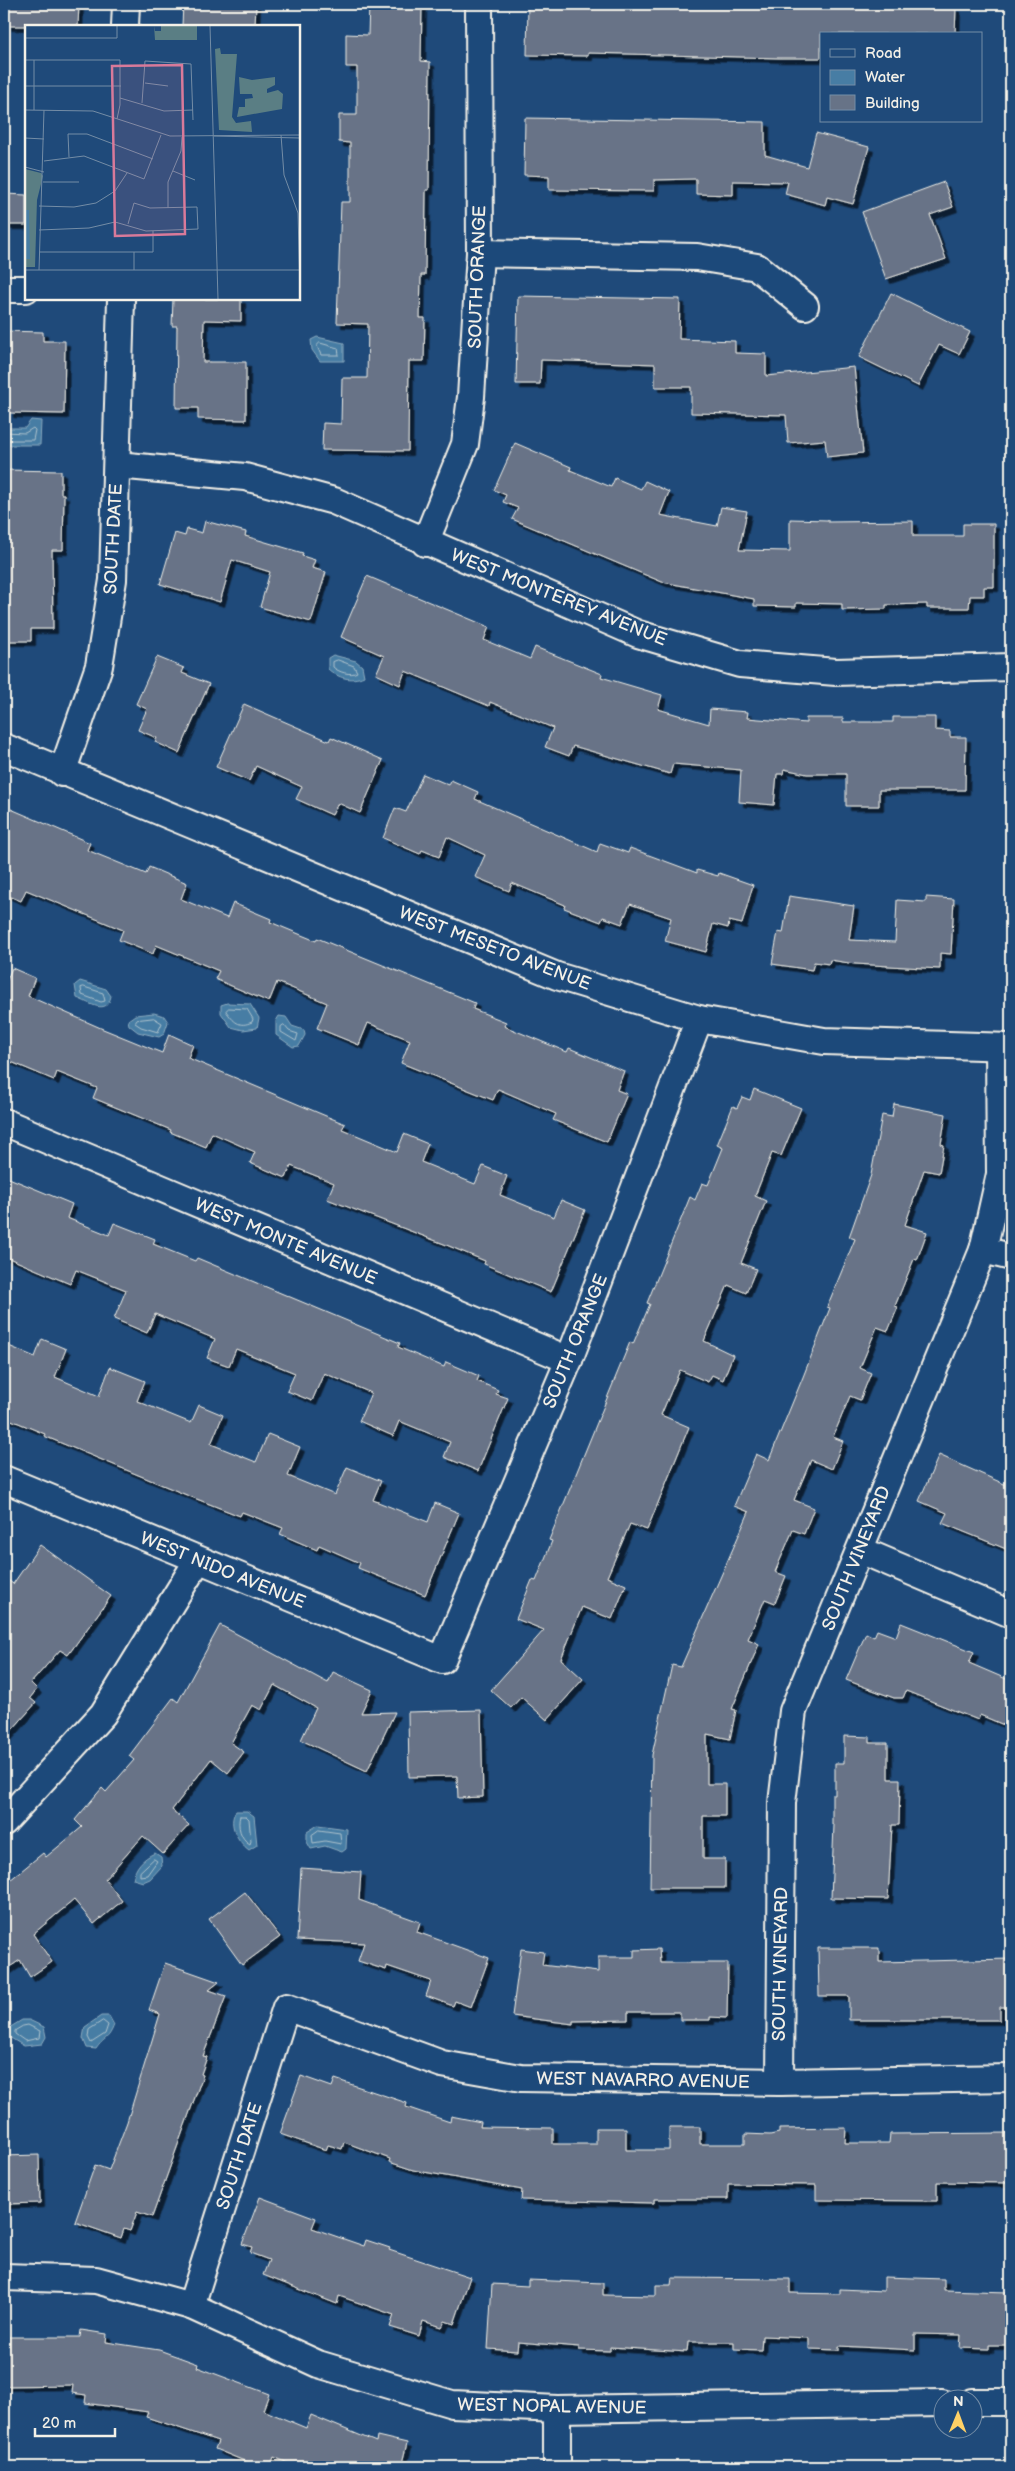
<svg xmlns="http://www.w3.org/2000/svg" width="1015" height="2471" viewBox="0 0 1015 2471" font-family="'Balsamiq Sans',sans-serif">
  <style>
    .water { fill: #477da4; stroke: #8cabbf }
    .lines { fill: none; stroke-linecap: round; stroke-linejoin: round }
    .shore { stroke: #afc3cd; stroke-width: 1 }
    .building { fill: #677387; stroke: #f4f1e8; filter: url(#shadow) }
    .street-casing { stroke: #f4f1e8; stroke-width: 30 }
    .street { stroke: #1f4a7a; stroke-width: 26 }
    .labels { text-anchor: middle; stroke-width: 4.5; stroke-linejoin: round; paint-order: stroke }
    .street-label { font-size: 18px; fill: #f4f1e8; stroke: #1f4a7a }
    .inset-road { fill: none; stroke: #748da6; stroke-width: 1 }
    .view { fill: #d87a9a; fill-opacity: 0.15; stroke: #d87a9a; stroke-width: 2.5 }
    .inset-edge { fill: none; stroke: #f4f1e8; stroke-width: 2.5 }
  </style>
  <defs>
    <filter id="shadow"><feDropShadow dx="4.5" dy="4.5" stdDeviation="0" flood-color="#0009"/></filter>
  </defs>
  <rect width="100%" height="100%" fill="#1f4a7a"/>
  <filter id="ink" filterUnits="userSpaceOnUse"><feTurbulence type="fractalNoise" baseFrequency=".02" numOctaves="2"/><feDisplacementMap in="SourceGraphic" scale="10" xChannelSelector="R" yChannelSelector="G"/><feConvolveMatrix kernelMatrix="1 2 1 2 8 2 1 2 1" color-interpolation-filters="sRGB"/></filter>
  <g filter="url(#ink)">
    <g class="water">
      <path d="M317 337 344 343V361H320L312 350 311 340Z"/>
      <path d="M31 420 41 421 40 445H4V428H25Z"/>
      <path d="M333 655 356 661 362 666 364 676C351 682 338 678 328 669V658Z"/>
      <path d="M80 981 106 989 111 996C107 1016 90 1003 77 998L75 985Z"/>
      <path d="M227 1003 250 1004 259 1018 257 1028 243 1030 231 1027 221 1013V1005Z"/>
      <path d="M154 1013 164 1016 168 1022 164 1034 159 1037 138 1032 129 1025 128 1020 135 1015Z"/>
      <path d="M279 1016 286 1017 292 1026 304 1030 305 1035 299 1046 293 1047 276 1035V1021Z"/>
      <path d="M236 1811H247L254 1816 257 1845 249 1850C238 1842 227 1824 236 1811Z"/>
      <path d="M318 1825 347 1829 346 1849 342 1852 325 1846 311 1849 307 1842V1832Z"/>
      <path d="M155 1853 161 1857 162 1866 150 1879 143 1882 133 1879C135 1867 143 1858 155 1853Z"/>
      <path d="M101 2016H109L114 2025C108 2041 104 2037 96 2049L87 2048 83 2038 85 2027Z"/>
      <path d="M22 2020H29L44 2027 46 2037 42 2044 24 2046 9 2037V2028Z"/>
    </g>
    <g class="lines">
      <g class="shore">
        <path d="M320 343 338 348 339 355H321L317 346Z"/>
        <path d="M4 432 25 433 33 428 35 430 33 440H4"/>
        <path d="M338 660 354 666 357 672C351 676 338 672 333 667V662Z"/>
        <path d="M84 987 103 993 105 1001 101 1002 82 995 81 988Z"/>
        <path d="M229 1008 247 1009 253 1019 252 1022C239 1028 234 1022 226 1011Z"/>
        <path d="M154 1018 162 1023 158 1032 141 1027 135 1023 137 1020Z"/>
        <path d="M284 1025 289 1031 298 1034 296 1041 281 1032V1027Z"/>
        <path d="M240 1816H246L249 1819 251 1841 250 1844C240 1839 237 1825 240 1816Z"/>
        <path d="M319 1830 340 1833 341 1844 325 1841 313 1843 312 1835Z"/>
        <path d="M154 1859 157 1861 147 1875 140 1876V1872Z"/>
        <path d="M103 2021 108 2025 105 2034 91 2043 88 2037 89 2030Z"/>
        <path d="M23 2026 28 2025 40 2031 39 2038 25 2041 15 2034V2031Z"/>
      </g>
    </g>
    <g class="building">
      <path d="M7 4H79L78 26H7Z"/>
      <path d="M183 4H256L255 26H182Z"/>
      <path d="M369 4H422L421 61 430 62 429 190H426L425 275H421L420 318H425L424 361H409L408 451 322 450 323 423 341 424 342 378H367L368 324 337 323 341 202H350V143L339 142V115H357V67H346V34L368 35Z"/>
      <path d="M528 4H857V6L900 7V4H941V6L956 8 955 34H821V58H779L588 53V56L527 55Z"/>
      <path d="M525 118 765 122V155L807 167 816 133 869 147 853 204 827 197 825 205 785 194 788 182 733 181V195L696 194V179L654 180V191L549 190V176L524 175Z"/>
      <path d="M944 182 953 207 930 215 946 259 886 279 862 212Z"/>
      <path d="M5 194 26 195V225H4Z"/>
      <path d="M891 293 970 332 959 354 939 345 918 386 859 357Z"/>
      <path d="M518 296 680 299 679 339 735 341V353L766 354V376L854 367 863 453 827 457 825 440 788 443 786 415 691 413V387H655V364L541 360 540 384H516Z"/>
      <path d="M173 299H241V321L204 320 203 362H246V420L198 419V408H176L177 326H172Z"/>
      <path d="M4 331 43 332V341H65L64 414 9 413 10 362H4Z"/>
      <path d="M515 443 571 467 570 470 611 487 615 478 641 489 645 481 669 492 660 515 717 526 721 507 747 511 739 550 790 551V519L828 520V522L913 521V536H963V524H994V587H984V596H970L969 608H927V604L886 605V609L842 610V604L796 603V607L754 606V599L662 582 512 519 518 508 503 502 506 495 494 490Z"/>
      <path d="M4 470 61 471V494H64L63 550H52L53 629H31V641H4Z"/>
      <path d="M205 521 246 532 245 536 303 553 302 556 315 560 312 568 326 572 311 622 260 607 270 572 232 560 220 602 160 584 175 533 185 536 187 529 202 533Z"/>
      <path d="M367 576 489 627 484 640 530 659 535 647 602 674 601 677 662 695 658 709 709 724 710 709 748 712 747 718 806 723V718H843V722H893V717H935V730L950 731V737H966L965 790H879V806H846V774H807L784 769 783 774H777L774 805 739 802 741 770 673 764 670 774 573 746 569 756 545 747 553 728 490 702 489 706 405 671 400 685 376 674 384 656 341 637Z"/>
      <path d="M157 657 184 668 182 673 209 684 179 753 155 742 157 738 138 730 147 709 136 704Z"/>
      <path d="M244 704 329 741 331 737 383 760 360 813 338 803 332 815 296 799 302 787 256 766 249 781 216 767Z"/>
      <path d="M423 774 449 785 451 780 478 792 475 799 597 852 600 843 628 853 630 848 697 873V870L718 876 719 873 753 885 742 924 729 921 728 928 713 924 706 952 665 941 671 918 630 904 622 924 603 917 601 922 564 908 565 905 512 883 509 891 475 877 485 855 447 837 439 857 422 850 420 854 383 838 395 808 406 812Z"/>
      <path d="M4 806 90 843 87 850 146 874 149 867 187 883 181 899 227 918 233 903 271 919 270 922 316 941 317 938 475 1003 473 1009 506 1022 504 1026 567 1052 569 1048 624 1071 617 1090 627 1094 607 1142 553 1120 556 1114 498 1089 493 1100 401 1063 410 1040 368 1023 359 1045 317 1028 327 1003 277 982 269 1002 215 979 219 971 156 945 153 954 119 940 123 930 26 890 21 901 4 894Z"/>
      <path d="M789 896 854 906 849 940 895 942 897 900 926 902V897L954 899 951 954 940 953V969L855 964 830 960 829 964 814 962 812 970 772 964 778 932 783 933Z"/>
      <path d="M12 968 35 978 28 996 103 1029 162 1053 169 1034 193 1045 188 1058 345 1124 342 1129 397 1152 404 1134 428 1144 421 1162 475 1184 483 1166 507 1176 500 1195 554 1217 561 1200 585 1210 551 1292 484 1264 485 1261 444 1244 327 1199 334 1183 291 1166 286 1178 250 1163 255 1152 212 1133 206 1147 170 1132 171 1130 93 1098 97 1088 57 1072 54 1080 4 1059V987Z"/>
      <path d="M754 1089 801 1108 781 1156 772 1153 755 1196 766 1201 741 1263 756 1269 746 1293 728 1285 704 1341 733 1355 723 1380 712 1375 708 1382 680 1370 661 1415 689 1427 647 1530 630 1524 607 1577 626 1585 612 1619 582 1607 561 1659 583 1679 547 1720 521 1697 511 1708 491 1690 544 1630 516 1619 532 1580 536 1581 552 1541 549 1540 630 1342 633 1344 650 1304 647 1303 690 1197 695 1200 702 1183 708 1185 723 1148 717 1145 733 1106 737 1108 742 1097 750 1100Z"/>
      <path d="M894 1104 946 1114 941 1144 944 1145 939 1173 924 1170 905 1225 927 1232 917 1260 914 1259 895 1306 898 1307 888 1331 877 1327 860 1368 871 1373 860 1400 850 1396 833 1437 843 1441 832 1469 811 1460 794 1500 814 1508 804 1534 793 1530 775 1572 786 1576 775 1603 765 1599 748 1639 759 1644 732 1709 736 1710 730 1739 707 1734V1784H725V1816H703V1859H725V1888H650L652 1755 672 1665 681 1667 749 1512 734 1506 756 1454 769 1460 803 1377 830 1308 827 1307 855 1239 849 1237 871 1175 882 1115 892 1117Z"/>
      <path d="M4 1176 72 1204 67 1218 109 1235 114 1223 155 1239 153 1244 195 1261 197 1258 400 1343 398 1347 444 1367 446 1362 479 1376 477 1381 498 1390 496 1394 508 1398 478 1471 444 1457 450 1442 399 1421 393 1436 359 1421 371 1393 324 1373 312 1401 287 1391 295 1373 236 1349 229 1366 207 1358 215 1339 155 1314 147 1333 114 1319 126 1290 76 1270 70 1284 4 1256Z"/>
      <path d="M42 1339 66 1349 55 1377 99 1396 110 1367 145 1381 137 1401 191 1423 199 1405 223 1415 211 1444 256 1462 268 1434 300 1447 288 1476 335 1495 347 1467 381 1481 373 1500 428 1522 435 1503 459 1513 425 1595 358 1568 360 1563 319 1545 317 1550 280 1534 283 1528 242 1512 240 1516 189 1496 44 1436 45 1434 4 1417V1344L35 1357Z"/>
      <path d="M939 1455 1011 1487V1551L942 1523 947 1513 919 1501Z"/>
      <path d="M40 1545 111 1596 68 1655 60 1650 31 1683 37 1689 30 1698 36 1703 4 1739V1577L13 1584Z"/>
      <path d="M901 1623 974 1652 969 1663 1011 1681V1728L980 1715 978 1720 906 1691 903 1698H894L846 1680 866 1633 874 1637 877 1630 896 1637Z"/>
      <path d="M220 1625 328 1683 333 1672 372 1690 361 1713 395 1712 367 1771 301 1740 316 1708 274 1685 261 1710 252 1705 231 1743 244 1752 228 1773 211 1759 172 1810 189 1825 163 1854 143 1836 105 1879 122 1901 94 1924 74 1900 33 1934 52 1962 30 1977 20 1960 4 1971V1885L43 1853 46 1857 82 1827 75 1820 102 1788 106 1792 134 1760 129 1756 173 1698 178 1702Z"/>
      <path d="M481 1710 483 1797 458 1798 457 1776 409 1777 408 1712Z"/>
      <path d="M844 1736 870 1737V1743H888V1779H900L899 1825H892L888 1899 831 1898 834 1825H832V1795H835V1763H844Z"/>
      <path d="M301 1868 361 1872 359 1900 420 1922 417 1932 489 1958 471 2007 455 2001 453 2006 426 1996 431 1981 387 1966 386 1970 358 1961 364 1943 297 1940Z"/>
      <path d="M245 1892 280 1937 242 1965 209 1919Z"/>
      <path d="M818 1948H879V1962L1011 1959V2007H1000V2020H849V1996H819Z"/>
      <path d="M521 1949 544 1952 542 1965 598 1972V1957H634V1950L659 1949 660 1963H728L727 2018 710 2017V2020H680V2012H628V2020L573 2021V2024L512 2016Z"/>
      <path d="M165 1963 219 1982 209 1990 226 1996 203 2056 207 2057 201 2074 203 2075 152 2217 137 2212 130 2231 124 2229 121 2238 75 2222 95 2165 109 2170 127 2122 160 2014 149 2010Z"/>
      <path d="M301 2076 332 2087 335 2079 407 2103 406 2107 450 2122 451 2116 481 2122 480 2127 553 2128V2144H596V2128H626V2150H669V2127H700V2144H745V2134L770 2135 779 2133V2129L846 2128 845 2143H889L890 2134 1010 2133V2183L937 2182V2201L816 2200V2185L728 2184V2199H654V2203L521 2200 522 2190 413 2170 389 2162 390 2159 344 2142 342 2149 328 2145 326 2150 280 2134Z"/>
      <path d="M39 2155 40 2203 4 2204V2156Z"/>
      <path d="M260 2197 316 2218 312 2228 364 2246 366 2240 390 2248 389 2250 470 2277 454 2324 445 2321 442 2327 423 2321 419 2336 390 2327 394 2315 339 2296 337 2304 263 2275 269 2260 250 2253 252 2247 242 2244Z"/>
      <path d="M884 2277 944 2279V2290L1008 2292 1006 2345H989V2349L960 2348 961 2335 915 2334V2350L839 2346V2350L809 2349V2338L762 2336 761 2350 734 2349V2342H688L687 2352 610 2347V2351L579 2350V2347L518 2342 517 2351 488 2349 492 2284 528 2286V2280L603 2283V2295L656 2296V2285H671L672 2278 790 2279V2293L840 2294V2289L884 2291Z"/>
      <path d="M81 2330 107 2334 106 2342 159 2350 198 2364 197 2367 269 2394 263 2410 306 2428 311 2415 376 2442 377 2436 407 2443 401 2467H297L274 2457 270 2467H259L215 2449 218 2441 146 2417 148 2412 85 2403 86 2395 72 2393 73 2385 4 2386V2337H80Z"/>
    </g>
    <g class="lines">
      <defs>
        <g id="street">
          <path d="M125 26 126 4"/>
          <path d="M480 253 697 257 757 267 805 306"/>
          <path d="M4 289H26"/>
          <path d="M117 465 245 477 334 501 638 634 740 664 836 672 1011 667"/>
          <path d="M425 543 465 444 471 397 480 253 479 4"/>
          <path d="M4 747 557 976 699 1019 824 1041 1011 1047"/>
          <path d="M62 773 99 666 113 580 121 299"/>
          <path d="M4 1122 569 1360"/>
          <path d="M983 1250 1011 1257"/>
          <path d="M4 1479 442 1660 569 1360 699 1019"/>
          <path d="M860 1550 1011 1614"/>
          <path d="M4 1822 103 1714 198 1560"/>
          <path d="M780 2082 782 1803 793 1711 983 1250 1000 1174 999 1047"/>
          <path d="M4 2277 96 2280 191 2306 318 2364 452 2404 557 2409 942 2403"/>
          <path d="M191 2306 286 2007 442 2064 521 2078 780 2082 1011 2078"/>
          <path d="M972 2402H1011"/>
          <path d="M557 2467V2409"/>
        </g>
      </defs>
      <use href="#street" class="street-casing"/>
      <use href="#street" class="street"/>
    </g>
  </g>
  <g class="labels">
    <g class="street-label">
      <text transform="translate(477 277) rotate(-88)" y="6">SOUTH ORANGE</text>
      <text transform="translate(113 539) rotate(-87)" y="6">SOUTH DATE</text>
      <text transform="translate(559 597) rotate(22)" y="6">WEST MONTEREY AVENUE</text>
      <text transform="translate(495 948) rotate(21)" y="6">WEST MESETO AVENUE</text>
      <text transform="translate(286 1241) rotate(23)" y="6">WEST MONTE AVENUE</text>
      <text transform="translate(575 1341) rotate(-68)" y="6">SOUTH ORANGE</text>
      <text transform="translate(856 1558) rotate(-68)" y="6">SOUTH VINEYARD</text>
      <text transform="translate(223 1570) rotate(22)" y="6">WEST NIDO AVENUE</text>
      <text transform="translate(780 1964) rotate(-89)" y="6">SOUTH VINEYARD</text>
      <text transform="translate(643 2080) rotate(1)" y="6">WEST NAVARRO AVENUE</text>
      <text transform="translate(239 2156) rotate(-72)" y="6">SOUTH DATE</text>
      <text transform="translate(552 2406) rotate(1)" y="6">WEST NOPAL AVENUE</text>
    </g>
  </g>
  <g transform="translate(25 25)">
    <rect width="275" height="275" fill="#1f4a7a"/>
    <path d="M129 1 130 6H136V1H172V15H130ZM195 23 196 29H212L207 92 211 98 226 96 227 107 194 105 190 24ZM214 52 227 55 250 52V60L242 64V68L253 65 258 69 257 84 212 92 214 82H220V74L228 73 227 69H215ZM0 144 16 148 18 151 12 175 10 242H0Z" fill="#5a7e84"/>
    <path d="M0 185H4L5 234H0Z" fill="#477da4"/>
    <path class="inset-road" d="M185 1 193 274M0 13H92V1M0 35H95V80L92 94M9 35V85M120 58 143 61M0 61H96M95 73 139 86 168 85M117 78 120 36 166 39 168 95M0 85 68 86 145 111 275 110M256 110 259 150 273 188 275 265M189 111 275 113M0 113 19 114M44 132 43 109H62L128 134M19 136 59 131 119 154 136 110M0 142 19 147M148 146 170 155M18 157H54M14 181 49 182 71 178 90 166 102 148M143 183V157L156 126 157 112M14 205 64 203 90 197 121 206 173 204 172 182 125 183 109 178 103 199M14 227H128V206M109 227V245M0 245H275M14 245 19 85"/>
    <path class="view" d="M157 40 160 209 90 211 87 41Z"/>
    <rect width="275" height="275" class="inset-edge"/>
  </g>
  <rect width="1015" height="2471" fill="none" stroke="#1f4a7a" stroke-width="20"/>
  <rect x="10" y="10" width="995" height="2451" fill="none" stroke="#f4f1e8" stroke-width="2" filter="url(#ink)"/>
  <rect x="820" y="32" width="162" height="90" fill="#1f4a7a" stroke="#748da6"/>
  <rect x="830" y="49" width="25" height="8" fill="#1f4a7a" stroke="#748da6"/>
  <text x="865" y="58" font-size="15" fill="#f4f1e8">Road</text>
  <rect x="830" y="70" width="25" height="15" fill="#477da4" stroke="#748da6"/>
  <text x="865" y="82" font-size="15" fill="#f4f1e8">Water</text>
  <rect x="830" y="95" width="25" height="15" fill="#677387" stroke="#748da6"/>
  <text x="865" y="108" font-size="15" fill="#f4f1e8">Building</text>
  <g transform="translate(958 2414) rotate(1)"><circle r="24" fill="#1f4a7a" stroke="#748da6"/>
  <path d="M0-4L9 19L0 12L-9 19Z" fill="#ffd166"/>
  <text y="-8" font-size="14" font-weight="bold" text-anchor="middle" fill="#f4f1e8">N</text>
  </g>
  <path d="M35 2428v8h80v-8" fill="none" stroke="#f4f1e8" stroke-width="2.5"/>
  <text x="42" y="2428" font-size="15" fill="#f4f1e8" stroke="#1f4a7a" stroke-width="4" paint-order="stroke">20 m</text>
</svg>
